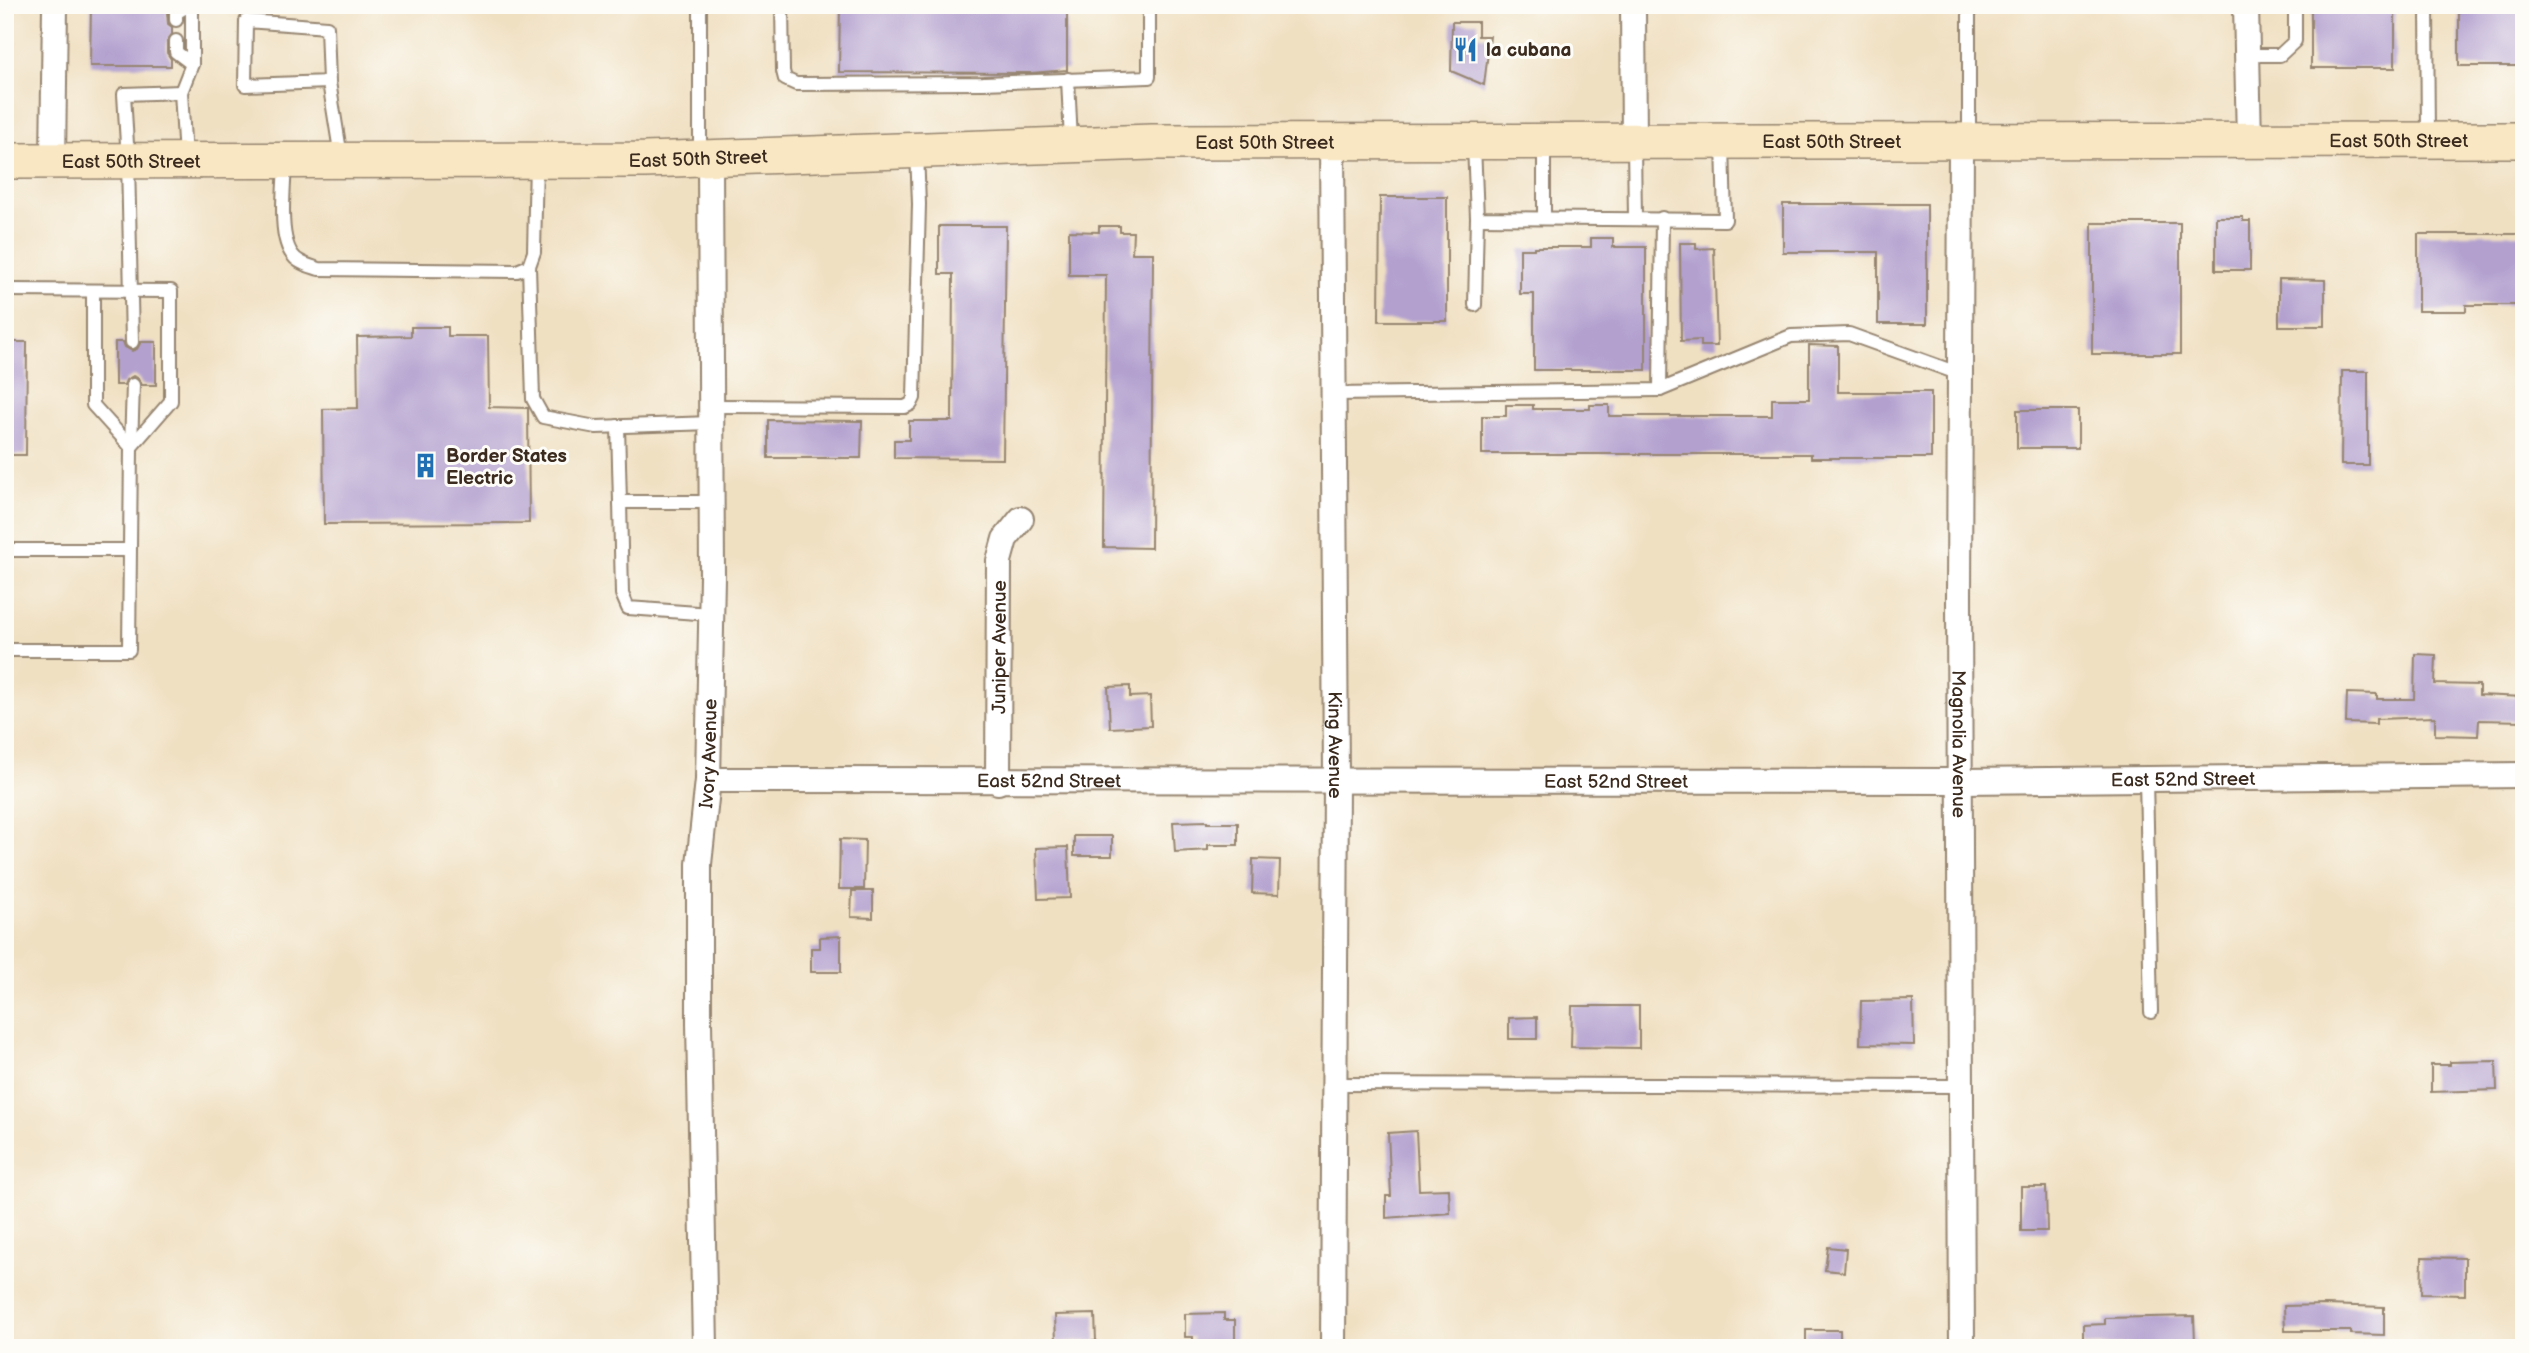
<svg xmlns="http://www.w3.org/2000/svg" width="2529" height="1353" viewBox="0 0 2529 1353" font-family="'Balsamiq Sans',sans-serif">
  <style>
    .building { fill: #b3a0cf }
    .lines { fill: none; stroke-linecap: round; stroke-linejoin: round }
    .service-casing { stroke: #968570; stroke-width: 16 }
    .minor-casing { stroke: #968570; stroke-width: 28 }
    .secondary-casing { stroke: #968570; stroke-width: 38 }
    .service { stroke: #fff; stroke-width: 12 }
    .minor { stroke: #fff; stroke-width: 24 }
    .secondary { stroke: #f9e7c3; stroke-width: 35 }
    .labels { text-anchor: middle; stroke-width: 6; stroke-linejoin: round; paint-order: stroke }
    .poi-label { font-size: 19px; font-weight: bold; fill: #3b2a1e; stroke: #fdfcf7; text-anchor: start }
    .street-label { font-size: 19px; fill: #3b2a1e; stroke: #fdfcf7 }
  </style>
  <rect width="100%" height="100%" fill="#fdfcf7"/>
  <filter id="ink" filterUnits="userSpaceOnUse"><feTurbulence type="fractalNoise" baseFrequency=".0143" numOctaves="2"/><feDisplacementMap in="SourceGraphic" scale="14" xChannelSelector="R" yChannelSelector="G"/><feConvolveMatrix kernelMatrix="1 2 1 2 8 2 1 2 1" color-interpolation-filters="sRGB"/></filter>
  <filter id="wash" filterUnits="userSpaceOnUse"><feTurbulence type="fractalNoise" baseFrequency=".00686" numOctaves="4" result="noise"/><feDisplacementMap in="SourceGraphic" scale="28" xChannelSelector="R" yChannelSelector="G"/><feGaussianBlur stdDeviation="1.57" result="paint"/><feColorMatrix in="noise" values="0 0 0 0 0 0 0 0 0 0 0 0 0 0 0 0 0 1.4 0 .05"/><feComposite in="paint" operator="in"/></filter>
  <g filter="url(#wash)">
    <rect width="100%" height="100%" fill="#f0e0c2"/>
    <g id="blocks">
      <g class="building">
        <path d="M91 5H172L167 13 168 24 172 27V34L167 41V53L171 59V66H90Z"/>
        <path d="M840 5H1067V70L1031 73 839 72Z"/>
        <rect x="2311" y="5" width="84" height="63"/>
        <rect x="2459" y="5" width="65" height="61"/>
        <path d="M1452 22H1478V36H1490L1484 85 1451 71Z"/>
        <path d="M1380 197H1447V321H1379Z"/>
        <path d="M1783 204H1927V324H1878V252H1783Z"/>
        <path d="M2216 217H2243V221H2250V270H2216Z"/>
        <rect x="2092" y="223" width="88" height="131"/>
        <path d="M939 226H1006L1003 459 894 458V440H909V421H952L953 274H939Z"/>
        <path d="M1099 226H1120V232H1133L1132 253H1153L1151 548 1104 547 1106 275H1069V231L1099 232Z"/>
        <path d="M2418 234H2524V305H2466V311H2418Z"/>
        <path d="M1591 238H1613V247H1646V370H1534V294H1520V249H1534V247H1591Z"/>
        <path d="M1680 243H1696V249L1714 248 1717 346H1701V340L1681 341Z"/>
        <path d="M2279 279 2325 280V326H2279Z"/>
        <path d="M411 327H448V336H488L489 407 528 408 529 523 324 524 323 409 358 408 357 337 411 336Z"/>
        <path d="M5 342H27L26 455H5Z"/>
        <path d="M115 342H123L125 347 132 351 137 349 141 342H156V385H142L138 378 133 376 126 380 124 385H115Z"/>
        <path d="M1809 345 1838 346V392H1931V458H1811V454H1482V416H1506V405H1533V409H1590V405H1609V416H1772V399H1809Z"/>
        <path d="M2342 371H2368V465H2341Z"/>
        <rect x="2017" y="410" width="61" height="38"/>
        <path d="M768 420 862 421 861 458H768Z"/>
        <path d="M2415 654 2436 655 2435 684 2479 685V695L2524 697V721L2479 720 2478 736 2435 735V717L2376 719V724L2346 723 2347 693 2377 694V699H2414Z"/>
        <path d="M1130 686V697L1150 696 1151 726 1110 728 1108 687Z"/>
        <path d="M1207 821V823H1238V845H1208V850L1175 852 1173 822Z"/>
        <rect x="1074" y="836" width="38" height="20"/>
        <path d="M840 839 865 840 864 889H839Z"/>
        <path d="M1068 847 1070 898 1038 899 1036 848Z"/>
        <path d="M1253 859 1280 860 1279 894 1252 893Z"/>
        <path d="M852 891H873V918L851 917Z"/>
        <path d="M841 936V972H811V948H820V937Z"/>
        <path d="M1913 1000 1914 1045 1860 1044 1861 1001Z"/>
        <path d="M1572 1006H1639V1048L1571 1047Z"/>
        <path d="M1537 1017V1039H1509V1018Z"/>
        <path d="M2496 1061 2497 1090 2431 1092V1065H2450V1062Z"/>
        <path d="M1416 1131 1419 1190 1449 1189 1450 1213 1386 1218V1196H1391L1388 1133Z"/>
        <path d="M2021 1187H2046L2047 1231H2021Z"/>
        <path d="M1828 1247 1846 1249 1844 1272 1825 1270Z"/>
        <path d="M2422 1257 2465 1258V1295L2421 1294Z"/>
        <path d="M2326 1305 2384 1307V1335L2351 1334V1331H2285L2284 1306Z"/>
        <path d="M1224 1313V1320H1235V1343H1193V1337H1185V1314Z"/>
        <path d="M1095 1314 1096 1341 1056 1342 1055 1315Z"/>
        <path d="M2194 1316 2195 1343 2083 1346V1325L2105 1324V1318Z"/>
        <rect x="1806" y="1330" width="34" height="18"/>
      </g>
    </g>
  </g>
  <g filter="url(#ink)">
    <use href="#blocks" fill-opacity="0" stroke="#968570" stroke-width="2"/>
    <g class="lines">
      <defs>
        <g id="service">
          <path d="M782 5 783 71 785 79 796 84 983 83 1149 77V5"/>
          <path d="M1969 5V137"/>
          <path d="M2427 5 2428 136"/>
          <path d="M176 20V13L189 5"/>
          <path d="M176 41V52L192 64"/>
          <path d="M2249 55H2280L2295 41V5"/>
          <path d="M1068 79 1071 142"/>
          <path d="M329 82 327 27 246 21 245 85 329 82 341 157"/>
          <path d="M181 92 192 64V5"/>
          <path d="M1474 145 1477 218 1725 220 1723 143"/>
          <path d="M1544 145V217"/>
          <path d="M1634 145 1635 218"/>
          <path d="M700 155V5"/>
          <path d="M285 161C285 186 275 247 299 261 305 265 313 267 319 269L517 271 529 266 534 252 536 161"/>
          <path d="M529 266 533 399 543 417 596 427 711 423"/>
          <path d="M5 290 171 291V401L131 447"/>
          <path d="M1475 305 1477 218"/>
          <path d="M132 342 128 161 124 94 181 92 185 157"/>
          <path d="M1660 390 1791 336 1849 334 1960 374"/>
          <path d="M1334 394 1660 390 1662 218"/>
          <path d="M711 406 905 407 911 404 914 398 919 204 917 151"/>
          <path d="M618 426 620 502H712"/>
          <path d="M131 447 133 385"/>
          <path d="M620 502 622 594 628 608 711 614"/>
          <path d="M5 550H129"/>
          <path d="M5 650H129L131 447 93 405V291"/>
          <path d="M2146 779 2151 1012"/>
          <path d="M1334 1084 1962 1086"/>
        </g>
        <g id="minor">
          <path d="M1633 5 1634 141"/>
          <path d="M2246 5 2249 141"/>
          <path id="s1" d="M1332 141 1336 780 1333 1348"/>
          <path id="s2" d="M1961 142 1959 598 1962 1348"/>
          <path d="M53 161 55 5"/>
          <path id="s3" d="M708 780 1960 781 2524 775"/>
          <path id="s4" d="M998 782 999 561 1005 539 1021 519"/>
          <path id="s5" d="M705 1348 699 1023V864L708 780 712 577 710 159"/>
        </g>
        <g id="secondary">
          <path id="s6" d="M5 161 645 160 1152 142 2524 140"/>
        </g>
      </defs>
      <use href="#service" class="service-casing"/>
      <use href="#minor" class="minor-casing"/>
      <use href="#secondary" class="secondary-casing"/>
      <use href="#service" class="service"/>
      <use href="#minor" class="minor"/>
      <use href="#secondary" class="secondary"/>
    </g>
  </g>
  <defs>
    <symbol id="restaurant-bare" viewBox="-9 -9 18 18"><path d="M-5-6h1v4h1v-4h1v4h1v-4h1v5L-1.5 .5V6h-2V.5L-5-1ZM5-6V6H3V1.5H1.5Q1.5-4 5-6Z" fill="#1f6fb2" stroke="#fdfcf7" stroke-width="2.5" paint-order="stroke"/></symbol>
    <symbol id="building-bare" viewBox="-9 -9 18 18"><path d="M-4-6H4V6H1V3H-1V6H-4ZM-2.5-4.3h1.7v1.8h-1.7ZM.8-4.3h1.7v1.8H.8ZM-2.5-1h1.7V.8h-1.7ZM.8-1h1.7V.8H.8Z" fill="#1f6fb2" stroke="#fdfcf7" stroke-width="2.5" paint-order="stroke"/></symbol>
  </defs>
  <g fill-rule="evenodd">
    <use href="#restaurant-bare" x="1448" y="32" width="35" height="35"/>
    <use href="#building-bare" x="408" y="448" width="35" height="35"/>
  </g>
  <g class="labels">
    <g class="poi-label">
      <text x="1486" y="56">la cubana</text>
      <text x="446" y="462">Border States<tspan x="446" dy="22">Electric</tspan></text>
    </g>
    <g class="street-label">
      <text dy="7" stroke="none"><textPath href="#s6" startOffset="2394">East 50th Street</textPath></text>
      <text dy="7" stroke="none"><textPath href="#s6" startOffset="1260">East 50th Street</textPath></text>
      <text dy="7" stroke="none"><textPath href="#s6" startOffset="1827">East 50th Street</textPath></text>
      <text dy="7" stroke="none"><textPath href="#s6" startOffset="693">East 50th Street</textPath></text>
      <text dy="7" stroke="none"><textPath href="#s6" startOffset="126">East 50th Street</textPath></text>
      <text dy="7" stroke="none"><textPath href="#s4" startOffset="135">Juniper Avenue</textPath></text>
      <text dy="7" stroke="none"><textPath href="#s1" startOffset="604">King Avenue</textPath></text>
      <text dy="7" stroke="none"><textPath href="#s2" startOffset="602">Magnolia Avenue</textPath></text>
      <text dy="7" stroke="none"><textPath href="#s5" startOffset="595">Ivory Avenue</textPath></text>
      <text dy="7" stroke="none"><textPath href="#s3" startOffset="1475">East 52nd Street</textPath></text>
      <text dy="7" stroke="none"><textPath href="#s3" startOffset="341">East 52nd Street</textPath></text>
      <text dy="7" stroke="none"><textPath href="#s3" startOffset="908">East 52nd Street</textPath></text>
    </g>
  </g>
  <rect width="2529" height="1353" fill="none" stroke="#fdfcf7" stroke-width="28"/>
</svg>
